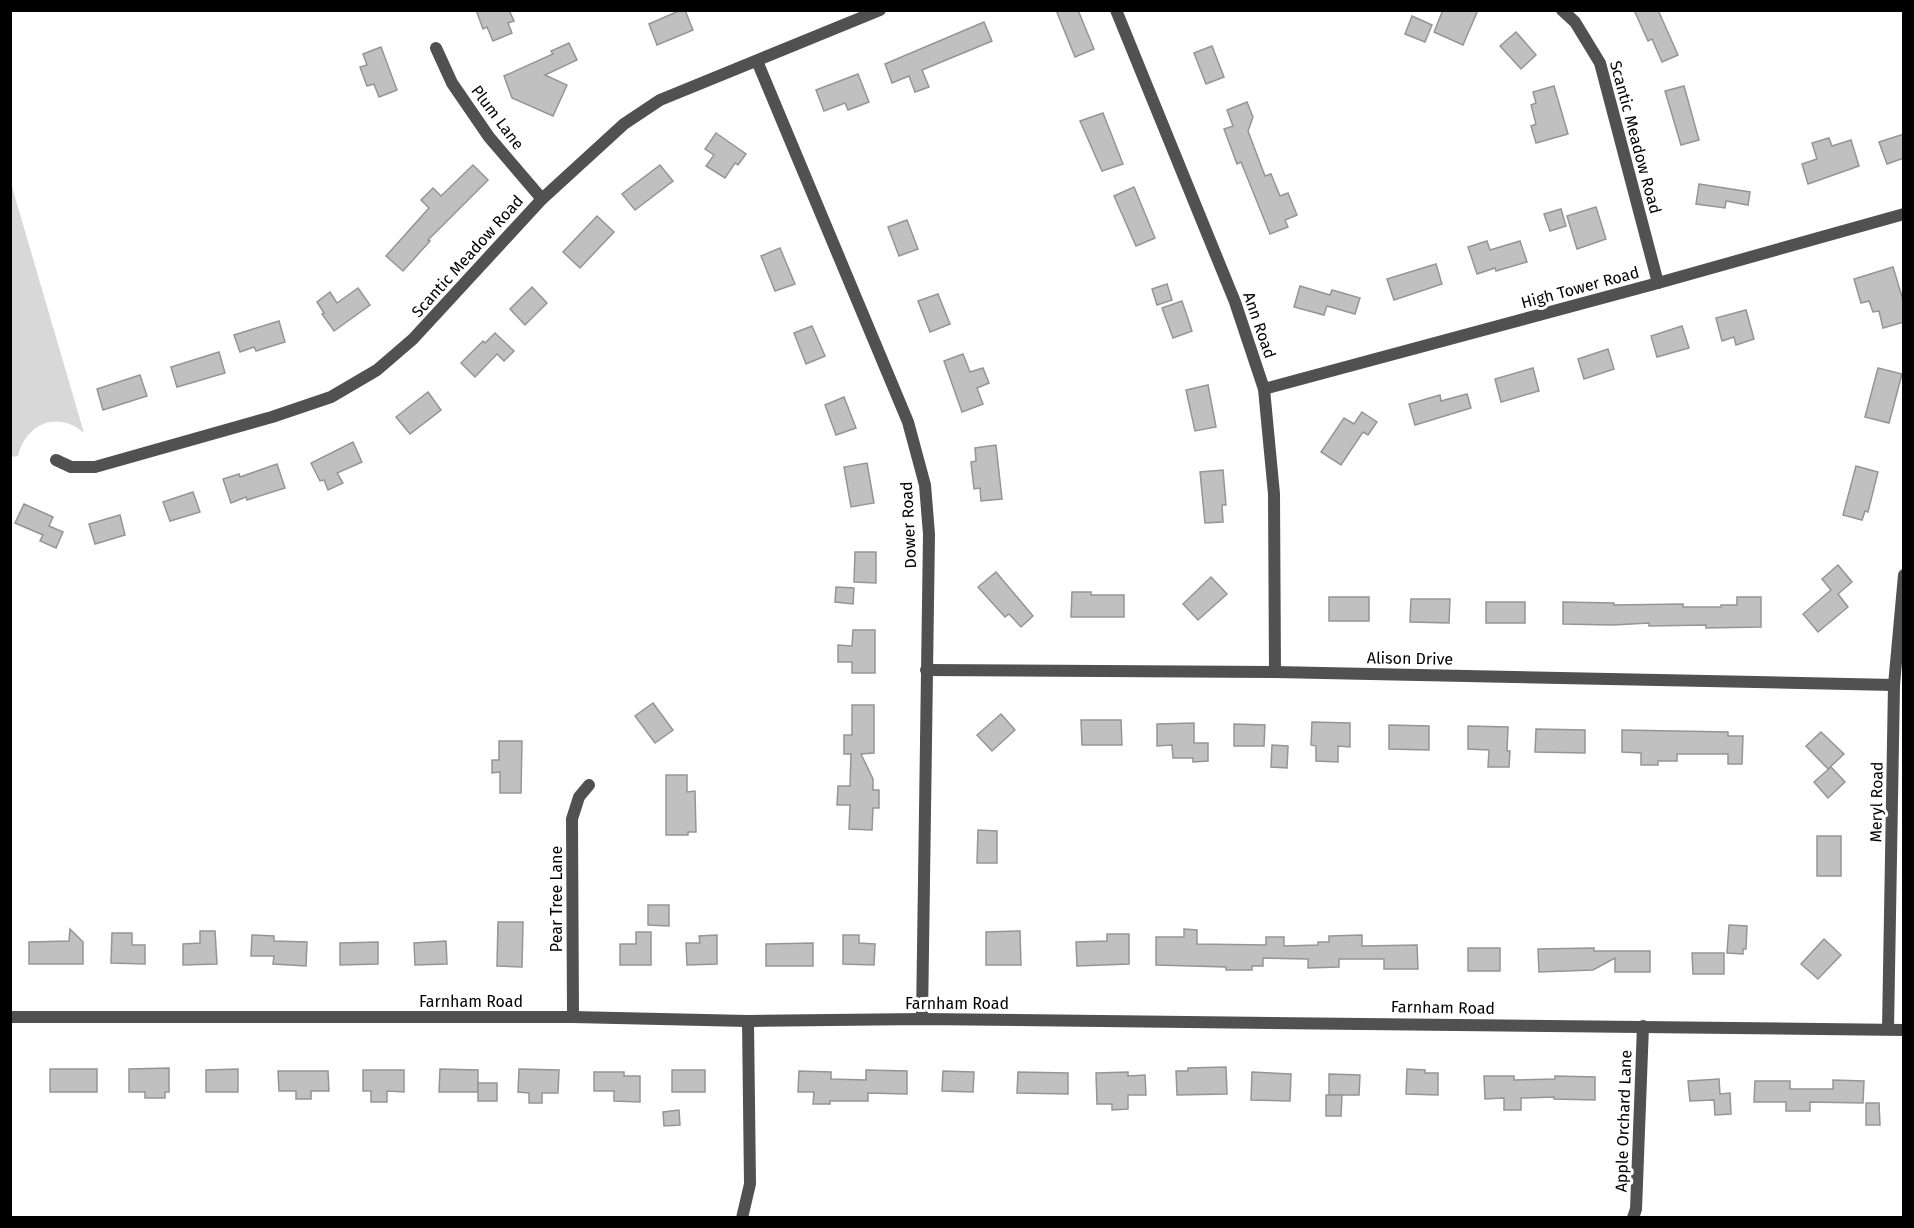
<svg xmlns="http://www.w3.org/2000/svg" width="1914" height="1228" viewBox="0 0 1914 1228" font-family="'Fira Sans',sans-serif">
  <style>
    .green { fill: #d8d8d8 }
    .building { fill: #c0c0c0; stroke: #959595; stroke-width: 1.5 }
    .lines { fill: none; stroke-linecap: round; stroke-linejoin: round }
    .minor { stroke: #515151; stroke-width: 12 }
    .labels { text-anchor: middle; stroke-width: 6; stroke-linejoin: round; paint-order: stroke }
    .street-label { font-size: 16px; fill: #000; stroke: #fff }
  </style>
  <rect width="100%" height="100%" fill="#fff"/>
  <path class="green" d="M10 180 84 433C57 410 26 424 18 456L11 457Z"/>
  <g class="building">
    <path d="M476 10H509L514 21 508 23 512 33 493 41 487 27 483 29Z"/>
    <path d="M681 10H685L693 30 657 45 649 24Z"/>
    <path d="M1056 10H1078L1094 49 1075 57Z"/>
    <path d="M1443 10H1478L1463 45 1434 32Z"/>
    <path d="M1634 10H1658L1678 55 1662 62 1652 39 1648 41Z"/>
    <path d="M1412 16 1432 25 1425 42 1405 34Z"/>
    <path d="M984 22 992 41 922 70 929 87 915 92 909 76 892 83 885 64Z"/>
    <path d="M1516 32 1536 55 1521 69 1500 46Z"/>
    <path d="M569 43 577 60 545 75 567 85 553 116 512 98 504 76 553 54 551 51Z"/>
    <path d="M1212 46 1224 77 1206 84 1194 53Z"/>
    <path d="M381 47 397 90 379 97 374 84 367 86 360 67 367 65 363 54Z"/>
    <path d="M858 74 869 102 848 110 845 103 824 111 816 90Z"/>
    <path d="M1554 86 1568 134 1536 143 1531 126 1536 124 1531 105 1536 103 1533 92Z"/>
    <path d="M1684 86 1699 140 1681 145 1665 91Z"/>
    <path d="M1247 102 1253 117 1248 131 1265 176 1271 174 1280 196 1288 193 1297 215 1285 220 1288 227 1270 234 1241 162 1237 164 1224 129 1233 126 1227 110Z"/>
    <path d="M1103 113 1123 164 1102 171 1080 121Z"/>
    <path d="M716 133 746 154 738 165 735 163 725 178 706 166 714 155 705 149Z"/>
    <path d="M1904 134V158L1887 164 1879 142Z"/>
    <path d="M1829 138 1832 146 1851 140 1859 166 1808 184 1802 164 1817 159 1812 143Z"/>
    <path d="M473 165 488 180 428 240 430 241 403 271 386 256 429 208 421 200 433 188 441 196Z"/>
    <path d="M660 165 673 181 635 210 622 194Z"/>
    <path d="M1699 184 1750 192 1748 205 1726 201 1725 208 1696 204Z"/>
    <path d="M1134 187 1155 238 1136 246 1114 196Z"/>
    <path d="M1596 207 1606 239 1577 249 1567 216Z"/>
    <path d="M1561 209 1566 226 1550 231 1544 214Z"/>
    <path d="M597 216 614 232 580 268 563 252Z"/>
    <path d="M907 220 918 249 899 256 888 227Z"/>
    <path d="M1487 241 1490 250 1520 241 1527 262 1496 271 1495 268 1477 274 1468 247Z"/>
    <path d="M780 248 795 284 775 291 761 256Z"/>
    <path d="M1436 264 1442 284 1394 300 1387 279Z"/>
    <path d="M1893 267 1904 303V322L1883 328 1879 311 1873 312 1869 301 1861 303 1854 279Z"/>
    <path d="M1167 284 1172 300 1157 305 1152 289Z"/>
    <path d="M1300 286 1330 295 1332 290 1360 298 1355 314 1327 306 1324 315 1294 307Z"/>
    <path d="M532 287 547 303 525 325 510 309Z"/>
    <path d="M358 288 370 305 334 331 322 314 324 313 317 302 330 292 337 303Z"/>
    <path d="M938 294 950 324 930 332 918 301Z"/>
    <path d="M1182 301 1192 331 1173 338 1162 308Z"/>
    <path d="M1746 310 1754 339 1736 345 1734 337 1722 341 1716 318Z"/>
    <path d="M279 321 285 342 256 351 254 347 240 352 234 335Z"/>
    <path d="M812 326 825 356 806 364 794 333Z"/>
    <path d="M1682 326 1689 348 1657 357 1651 336Z"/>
    <path d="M495 333 514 351 504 361 497 354 475 377 461 363 483 341 485 343Z"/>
    <path d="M1608 349 1614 369 1584 379 1578 359Z"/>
    <path d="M219 352 225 373 177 387 171 367Z"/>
    <path d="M963 354 970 372 983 368 989 383 977 388 983 404 962 412 944 361Z"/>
    <path d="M1533 368 1539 391 1501 402 1495 379Z"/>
    <path d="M1878 368 1902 374 1889 423 1865 417Z"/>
    <path d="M140 375 147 396 103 410 97 389Z"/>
    <path d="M1208 385 1216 427 1195 431 1186 390Z"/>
    <path d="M428 392 441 410 410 434 396 417Z"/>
    <path d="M1467 394 1471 408 1415 425 1409 404 1440 395 1441 401Z"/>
    <path d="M844 397 856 428 836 435 825 405Z"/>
    <path d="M1362 412 1377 422 1368 435 1363 432 1341 465 1321 452 1344 418 1354 424Z"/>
    <path d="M353 442 362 462 337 473 343 483 328 490 324 480 320 481 311 463Z"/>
    <path d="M996 445 1002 499 981 501 980 488 974 489 971 462 976 461 975 448Z"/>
    <path d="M867 463 874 503 851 507 844 467Z"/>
    <path d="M277 464 285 488 247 500 246 497 231 503 223 479 239 474 240 477Z"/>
    <path d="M1856 466 1878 472 1868 512 1865 511 1862 520 1843 515Z"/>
    <path d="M1223 470 1226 505H1222L1223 522 1205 523 1200 472Z"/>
    <path d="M193 492 200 512 170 521 163 502Z"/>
    <path d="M24 504 53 517 49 526 63 532 56 548 40 541 43 535 15 523Z"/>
    <path d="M120 515 125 535 95 544 89 524Z"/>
    <path d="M855 552H876V583L854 582Z"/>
    <path d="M1838 565 1852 582 1838 594 1848 607 1818 632 1803 614 1831 590 1822 579Z"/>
    <path d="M996 572 1033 616 1021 627 1009 614 1005 617 978 587Z"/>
    <path d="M1211 577 1227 594 1198 620 1183 604Z"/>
    <path d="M836 587 854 588 853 604 835 602Z"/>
    <path d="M1072 592H1091V595H1124V617H1071Z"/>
    <rect x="1329" y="597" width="40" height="24"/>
    <path d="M1737 597H1761V627L1706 628V625L1649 626V623L1613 625 1563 624V602L1614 603V605L1683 604V607H1721V605H1737Z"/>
    <path d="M1411 599H1450L1449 623 1410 622Z"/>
    <rect x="1486" y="602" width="39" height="21"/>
    <path d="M853 630H875V673H852V662H838V645L852 646Z"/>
    <path d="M653 703 673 730 655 743 635 716Z"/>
    <path d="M852 705H874V753L861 754 873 779V790H879V808H873L872 830 849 829 850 805H837L838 786H850L851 754H844V735H852Z"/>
    <path d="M1001 714 1015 730 992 751 977 735Z"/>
    <path d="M1081 720H1121L1122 745H1082Z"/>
    <path d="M1312 722 1350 723V747L1338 746V762L1316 761V746L1311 745Z"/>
    <path d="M1194 723V743H1208V761L1193 762V758H1173L1172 745 1157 746V724Z"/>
    <path d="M1234 724 1265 725 1264 746H1234Z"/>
    <path d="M1389 725 1429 726V750L1389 749Z"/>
    <path d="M1468 726 1508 727 1507 751H1510L1509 767H1488L1489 750 1468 749Z"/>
    <path d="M1536 729 1585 730V753L1535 752Z"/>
    <path d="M1622 730 1728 732V736H1743L1742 764H1728V754H1677V761H1658V765H1641V753L1622 752Z"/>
    <path d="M1821 732 1844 754 1828 769 1806 746Z"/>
    <path d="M499 741H522L521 793H500V772L492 773V760H499Z"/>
    <path d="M1272 745 1288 746 1287 768 1271 767Z"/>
    <path d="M1831 767 1845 782 1828 798 1814 782Z"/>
    <path d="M666 775H687V792L695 791 696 832H688V835H666Z"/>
    <path d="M978 830 997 831V863H977Z"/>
    <rect x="1817" y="836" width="24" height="40"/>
    <path d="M648 905H669V926L648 925Z"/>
    <path d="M498 922H523L522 967 497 966Z"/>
    <path d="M1729 925 1747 926 1746 949H1743V954L1727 953Z"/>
    <path d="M70 929 83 942V964H29V942L69 941Z"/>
    <path d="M1184 929 1197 930V944L1266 945V937H1284V946L1318 945V942H1329V936L1362 935V946L1417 945 1418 969H1384V959H1339V967L1308 968V959L1263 958V966H1252V970H1226V967L1156 965V937H1184Z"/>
    <path d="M200 931H215L217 964 183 965V944L200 943Z"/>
    <path d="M1020 931 1021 965H986V932Z"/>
    <path d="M636 932H651V965H620V944H636Z"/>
    <path d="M112 933H132V945H145V964L111 963Z"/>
    <path d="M1107 934H1129V964L1077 966 1076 942 1107 941Z"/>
    <path d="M252 935 274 936V941L307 942 306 966 273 964 274 956H251Z"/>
    <path d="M717 935V964L687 965 686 943H700L699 936Z"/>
    <path d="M843 935H859V943L875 944 874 965 843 964Z"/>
    <path d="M1824 939 1841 955 1818 979 1801 964Z"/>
    <path d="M446 941 447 964 415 965 414 943Z"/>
    <path d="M378 942V964L340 965V943Z"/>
    <path d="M813 943V966H766V944Z"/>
    <rect x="1468" y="948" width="32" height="23"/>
    <path d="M1594 948V951H1650V972H1615V958L1593 970 1539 972 1538 949Z"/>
    <path d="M1692 953H1724V974H1693Z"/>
    <path d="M1226 1067 1227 1094 1177 1095 1176 1071H1188V1068Z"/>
    <path d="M169 1068V1092H165V1098H145V1092H129V1069Z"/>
    <rect x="50" y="1069" width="47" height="23"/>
    <path d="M238 1069V1092H206V1070Z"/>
    <path d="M440 1069 478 1070V1092H439Z"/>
    <path d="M519 1069 559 1070 558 1093H542V1103H529V1093L518 1092Z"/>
    <path d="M1407 1069 1425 1070V1073H1438V1095L1406 1094Z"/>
    <path d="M363 1070H404V1092L387 1091V1102H371V1091H363Z"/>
    <rect x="672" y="1070" width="33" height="22"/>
    <path d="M866 1070 907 1071V1094L868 1093V1101H830V1104H813L814 1092H798L799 1071 831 1072V1079L866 1080Z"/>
    <path d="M278 1071H328L329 1091H311V1099H296V1091H279Z"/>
    <path d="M943 1071 974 1072 973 1092 942 1091Z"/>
    <path d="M594 1072H624V1076H640V1102L614 1101V1091H594Z"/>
    <path d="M1018 1072 1068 1073V1094L1017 1093Z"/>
    <path d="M1128 1072V1076L1145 1075 1146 1095H1128V1109L1112 1110V1104H1097L1096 1073Z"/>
    <path d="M1252 1072 1291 1074 1290 1101 1251 1100Z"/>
    <path d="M1329 1074 1360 1075 1359 1095H1329Z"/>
    <path d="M1484 1076H1514V1080L1555 1079V1076L1595 1077V1100L1554 1099V1097L1521 1098V1110H1504V1098L1485 1099Z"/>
    <path d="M1719 1079 1720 1094 1730 1093 1731 1114 1715 1115 1714 1100 1690 1101 1688 1081Z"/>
    <path d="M1833 1080 1864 1081 1863 1103 1810 1102V1111H1786V1102H1754L1755 1081H1790V1089H1833Z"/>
    <rect x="478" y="1083" width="19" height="18"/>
    <path d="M1326 1095H1342L1341 1116H1326Z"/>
    <path d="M1866 1103H1879L1880 1125H1866Z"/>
    <path d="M679 1110 680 1125 664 1126 663 1112Z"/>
  </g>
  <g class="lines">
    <g class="minor">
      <path d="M1116 10 1235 302 1264 389 1274 494 1275 672"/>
      <path d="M1562 10 1575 22 1600 63 1658 283"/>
      <path d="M436 48 452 83 489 137 542 199"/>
      <path d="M757 61 908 422 925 485 929 534 922 1019"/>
      <path d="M1264 389 1658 283 1904 214"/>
      <path d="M56 460 71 467H95L272 417 331 397 377 370 413 339 542 199 624 124 660 100 880 10"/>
      <path d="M926 670 1275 672 1894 685"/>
      <path d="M10 1017H573L748 1021 922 1019 1904 1030"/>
      <path d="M573 1017 572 819 579 797 589 785"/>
      <path d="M1888 1029 1894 685 1904 575"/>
      <path d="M742 1218 750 1184 748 1021"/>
      <path d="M1633 1218 1636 1209 1643 1026"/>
    </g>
  </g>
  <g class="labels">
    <g class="street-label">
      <text transform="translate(498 117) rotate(53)" y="6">Plum Lane</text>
      <text transform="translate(1636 137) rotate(75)" y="6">Scantic Meadow Road</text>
      <text transform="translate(467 256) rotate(-48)" y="6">Scantic Meadow Road</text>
      <text transform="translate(1580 287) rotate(-15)" y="6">High Tower Road</text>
      <text transform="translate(1260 325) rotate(71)" y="6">Ann Road</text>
      <text transform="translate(908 525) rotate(-93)" y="6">Dower Road</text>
      <text transform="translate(1410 658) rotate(1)" y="6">Alison Drive</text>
      <text transform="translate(1876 802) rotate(-89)" y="6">Meryl Road</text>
      <text transform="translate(556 899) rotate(-90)" y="6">Pear Tree Lane</text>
      <text x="471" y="1007">Farnham Road</text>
      <text x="957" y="1009">Farnham Road</text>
      <text transform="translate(1443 1007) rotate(1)" y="6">Farnham Road</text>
      <text transform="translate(1623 1121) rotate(-88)" y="6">Apple Orchard Lane</text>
    </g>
  </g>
  <rect width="1914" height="1228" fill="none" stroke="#000000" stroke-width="24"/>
</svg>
